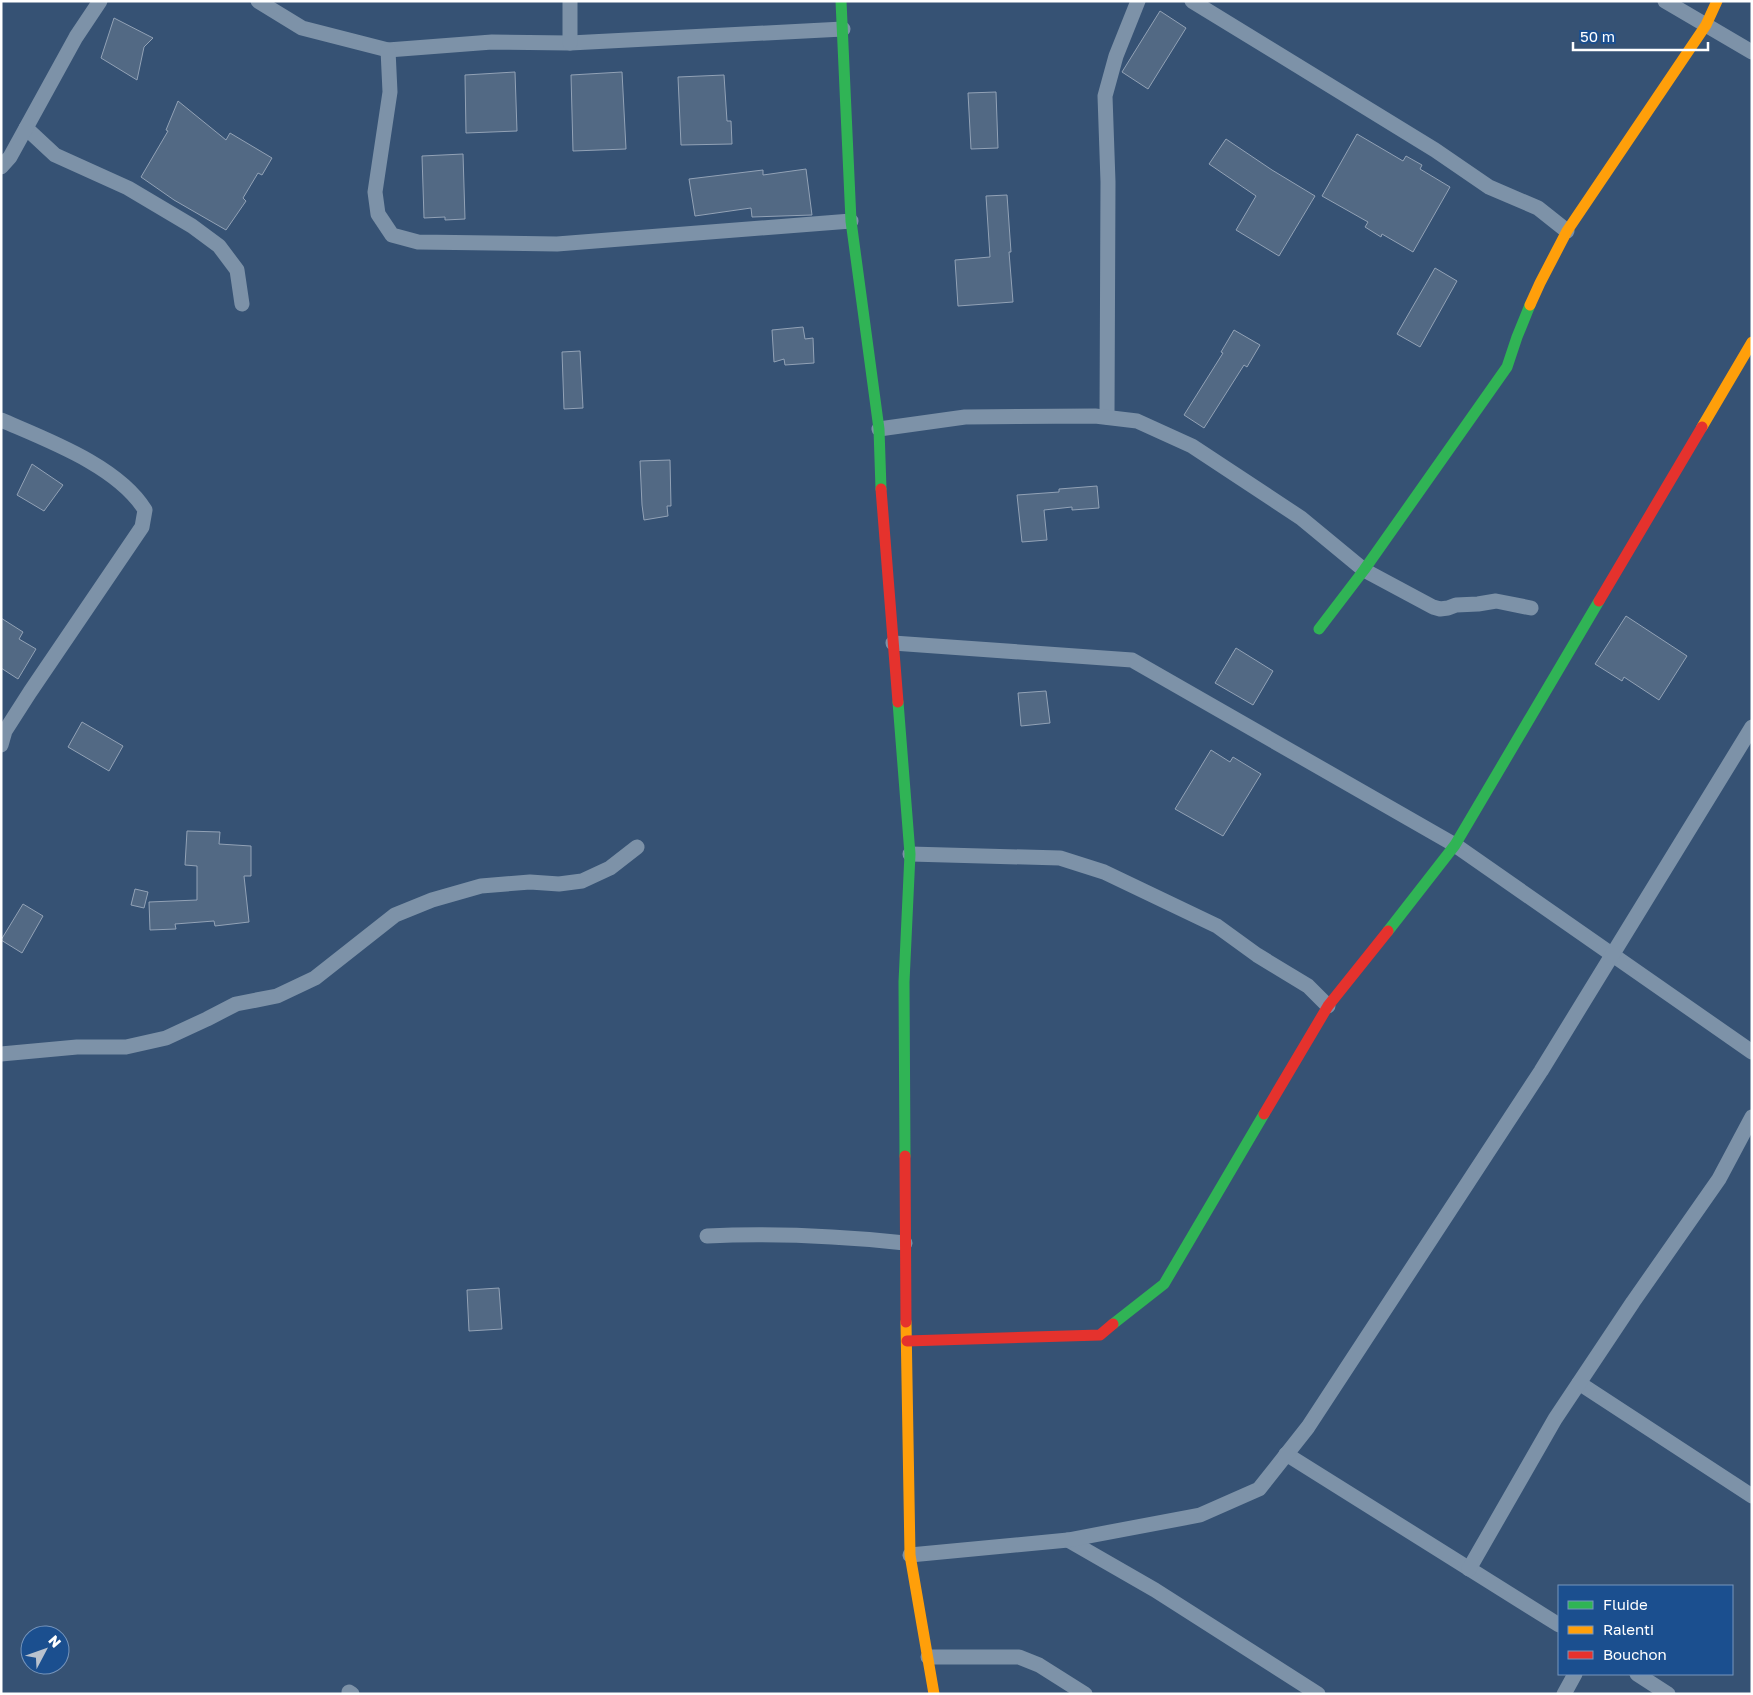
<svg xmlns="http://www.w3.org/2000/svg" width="1753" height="1695" viewBox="0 0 1753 1695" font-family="'Golos Text',sans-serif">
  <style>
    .building { fill: #526984; stroke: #92a2b6 }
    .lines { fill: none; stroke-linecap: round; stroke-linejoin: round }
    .street { stroke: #7d92a8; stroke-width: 15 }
    .fast { stroke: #30b455; stroke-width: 11 }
    .slow { stroke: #ff9f0a; stroke-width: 11 }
    .jam { stroke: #e5322d; stroke-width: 11 }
  </style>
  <rect width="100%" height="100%" fill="#365274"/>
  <g class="building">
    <path d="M1160 11 1186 28 1148 89 1122 72Z"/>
    <path d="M114 18 153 38 144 47 137 80 101 58Z"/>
    <path d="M515 72 517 131 466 133 465 75Z"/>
    <path d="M622 72 626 149 573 151 571 75Z"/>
    <path d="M724 75 727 121H731L732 144 681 145 678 77Z"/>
    <path d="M996 92 998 148 971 149 968 93Z"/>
    <path d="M178 101 226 140 230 133 272 158 262 175 258 173 243 198 246 201 226 230 174 200 141 177 168 131 166 130Z"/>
    <path d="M1357 134 1403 161 1406 156 1422 165 1420 169 1450 187 1413 252 1382 234 1381 237 1365 227 1368 222 1322 196Z"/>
    <path d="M1226 139 1272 170 1315 196 1279 256 1236 230 1256 196 1209 164Z"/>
    <path d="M463 154 465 219 445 220V217L424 218 422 156Z"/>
    <path d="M806 169 812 215 752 217 751 208 695 216 689 179 763 170V175Z"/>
    <path d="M1007 195 1011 252H1009L1013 302 958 306 955 260 990 257 986 196Z"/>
    <path d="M1435 268 1457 281 1420 347 1397 334Z"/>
    <path d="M803 327 805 339 813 338 814 363 785 365 784 359 774 362 772 330Z"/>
    <path d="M1234 330 1260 345 1247 367 1244 365 1204 428 1184 415 1223 353 1221 352Z"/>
    <path d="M580 351 583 408 564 409 562 352Z"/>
    <path d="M670 460 671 506H667L668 516 644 520 642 505 640 461Z"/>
    <path d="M32 464 63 485 44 511 17 495Z"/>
    <path d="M1097 486 1099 508 1072 510V507L1044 510 1047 540 1022 542 1017 495 1059 492V489Z"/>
    <path d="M1626 616 1687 656 1659 700 1624 677 1622 681 1595 664Z"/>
    <path d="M1 618 23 632 19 639 36 649 18 679 1 668Z"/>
    <path d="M1236 648 1273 671 1253 705 1215 683Z"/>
    <path d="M1046 691 1050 723 1021 726 1018 693Z"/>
    <path d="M82 722 123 746 109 771 68 747Z"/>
    <path d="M1211 750 1230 762 1233 757 1261 774 1223 836 1175 809Z"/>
    <path d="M187 831 220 832 219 844 251 846V876H244L249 922 215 926 214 921 175 924 176 929 150 930 149 902 197 900V866L185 865Z"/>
    <path d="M135 889 148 892 144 908 131 905Z"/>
    <path d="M23 904 43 916 22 953 1 940Z"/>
    <path d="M499 1288 502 1329 469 1331 467 1290Z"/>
  </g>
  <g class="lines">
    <g class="street">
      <path d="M258 1 302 28 388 50 492 42 570 43 843 29"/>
      <path d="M1192 1 1435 150 1489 187 1538 208 1567 231"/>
      <path d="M1665 1 1752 52"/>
      <path d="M570 43V1"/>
      <path d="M388 50 390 92 375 192 378 214 392 235 418 242 557 244 851 221"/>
      <path d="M26 128 55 155 128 188 192 226 219 246 237 270 242 304"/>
      <path d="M1 167 10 157 76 37 100 1"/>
      <path d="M1107 417 1108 182 1105 96 1116 56 1138 1"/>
      <path d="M1 420C47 440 118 466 145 510L142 527 30 692 5 731 1 745"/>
      <path d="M879 429 965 417 1095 416 1137 421 1192 446 1301 518 1364 570 1433 607 1440 609 1448 608 1456 605 1478 604 1496 601 1531 608"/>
      <path d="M893 643 1132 660 1455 845 1752 1052"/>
      <path d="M910 854 1060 858 1104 872 1217 926 1257 955 1308 986 1328 1006"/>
      <path d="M1 1054 77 1047H126L166 1038 207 1019 236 1004 277 996 315 978 395 915 432 900 481 886 530 882 559 884 582 881 610 868 637 847"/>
      <path d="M707 1236C773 1233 839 1236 905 1243"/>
      <path d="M1579 1383 1752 1496"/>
      <path d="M1286 1454 1559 1625"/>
      <path d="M1068 1540 1155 1590 1318 1694"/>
      <path d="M910 1555 1068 1540 1200 1515 1259 1489 1308 1427 1541 1071 1752 727"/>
      <path d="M1469 1569 1555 1419 1633 1302 1719 1179 1752 1117"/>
      <path d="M928 1657H1019L1039 1665 1085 1694"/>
      <path d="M1637 1674 1668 1694"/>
      <path d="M349 1692 352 1694"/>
      <path d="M1564 1694 1575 1674"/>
    </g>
    <g class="fast">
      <path d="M841 1 851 221 879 429 881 489"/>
      <path d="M1319 629 1364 570 1507 367 1517 337 1530 305"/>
      <path d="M898 702 910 854 904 982 905 1156"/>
      <path d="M1388 931 1455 845 1599 601"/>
      <path d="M1113 1324 1164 1284 1264 1114"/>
    </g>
    <g class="slow">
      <path d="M1530 305 1540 283 1567 231 1706 25 1717 1"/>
      <path d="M1702 427 1752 342"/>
      <path d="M906 1322 910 1555 934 1694"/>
    </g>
    <g class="jam">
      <path d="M881 489 898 702"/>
      <path d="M1599 601 1702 427"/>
      <path d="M1264 1114 1328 1006 1388 931"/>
      <path d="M905 1156 906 1322"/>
      <path d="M907 1341 1100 1335 1113 1324"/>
    </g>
  </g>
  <rect width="1753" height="1695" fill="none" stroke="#ffffff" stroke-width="5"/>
  <rect x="1558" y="1585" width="175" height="90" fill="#1b4f8f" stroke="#7695bc"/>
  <rect x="1568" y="1601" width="25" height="8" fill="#30b455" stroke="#7695bc"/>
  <text x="1603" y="1610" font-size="15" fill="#ffffff">Fluide</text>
  <rect x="1568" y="1626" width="25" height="8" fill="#ff9f0a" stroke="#7695bc"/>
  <text x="1603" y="1635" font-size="15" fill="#ffffff">Ralenti</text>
  <rect x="1568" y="1651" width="25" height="8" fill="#e5322d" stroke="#7695bc"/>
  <text x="1603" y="1660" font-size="15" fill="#ffffff">Bouchon</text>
  <g transform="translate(45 1650) rotate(49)"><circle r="24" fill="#1b4f8f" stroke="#7695bc"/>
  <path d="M0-4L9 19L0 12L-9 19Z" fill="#b9c2ce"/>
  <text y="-8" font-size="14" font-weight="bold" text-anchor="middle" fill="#ffffff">N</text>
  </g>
  <path d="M1573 42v8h135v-8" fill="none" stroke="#ffffff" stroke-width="2.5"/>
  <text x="1580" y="42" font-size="15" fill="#ffffff" stroke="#1b4f8f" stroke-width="4" paint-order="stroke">50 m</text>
</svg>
